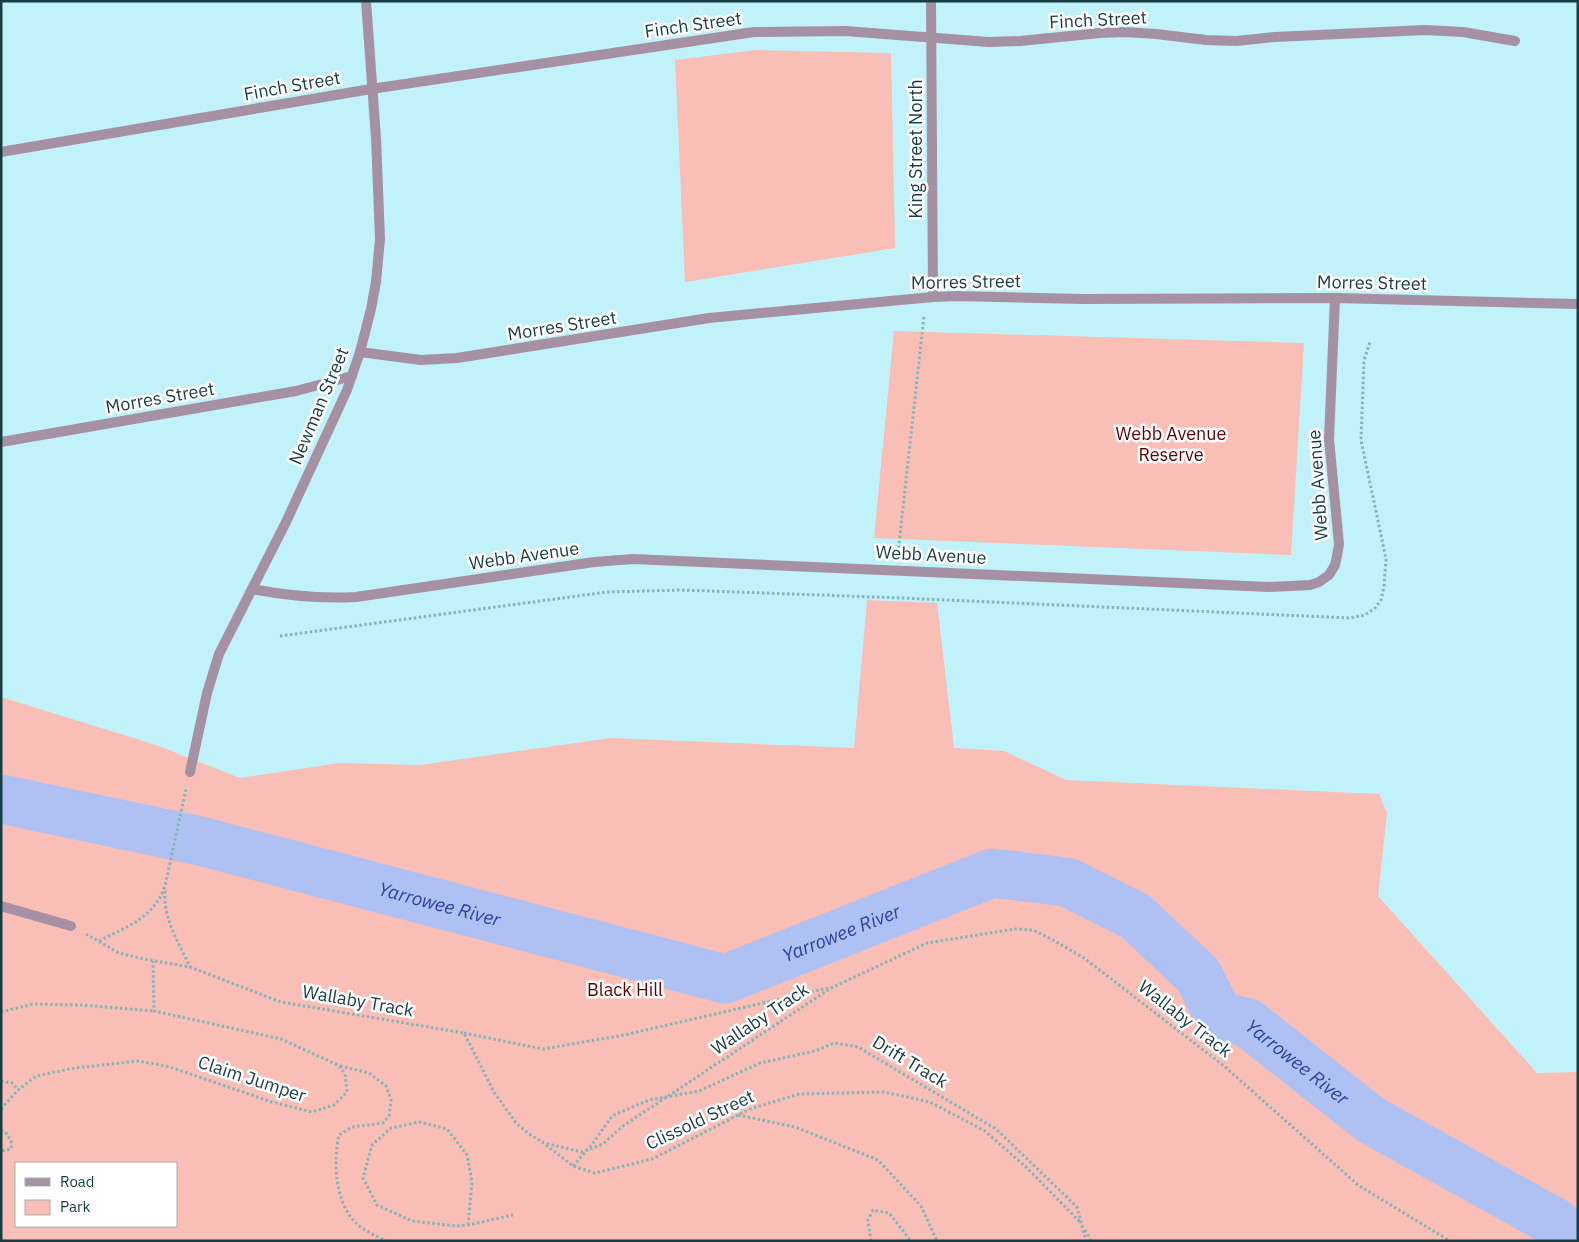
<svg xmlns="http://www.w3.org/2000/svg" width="1579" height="1242" viewBox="0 0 1579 1242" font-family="'IBM Plex Sans',sans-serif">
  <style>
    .green { fill: #f9beb5; fill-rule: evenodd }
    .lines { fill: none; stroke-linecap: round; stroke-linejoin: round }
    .river { stroke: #aec1f2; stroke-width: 49 }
    .path { stroke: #87b4bb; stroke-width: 3; stroke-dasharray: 2.5 2.5; stroke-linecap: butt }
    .street { stroke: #a690a4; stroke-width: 10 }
    .labels { text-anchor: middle; stroke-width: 5; stroke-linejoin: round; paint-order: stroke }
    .street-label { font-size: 18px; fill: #173c42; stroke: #fff }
    .park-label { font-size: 18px; fill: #5d0304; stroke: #fff }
    .water-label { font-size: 19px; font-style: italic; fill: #2a429d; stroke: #fff }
  </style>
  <rect width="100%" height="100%" fill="#c1f2fa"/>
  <g class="green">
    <path d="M756 50 891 53 895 248 685 282 675 60Z"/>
    <path d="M894 331 1304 343 1291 555 874 538Z"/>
    <path d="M867 600 937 603 954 748 1004 751 1066 780 1379 794 1387 813 1378 896 1537 1073 1578 1072V1241H1V697L156 745 240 778 339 763 420 765 611 738 854 748ZM16 1163H176V1226H16Z"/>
  </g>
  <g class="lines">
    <path class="river" id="s1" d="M1 799 200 841 725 979 992 873 1067 882 1135 916 1198 975 1219 1016 1248 1023 1371 1120 1556 1223 1574 1241"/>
    <g class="path">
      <path d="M898 553 924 316"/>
      <path d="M280 636 607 592 681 590 902 598 1350 618 1365 615 1375 608 1381 600 1384 587 1386 559 1361 440 1364 360 1370 342"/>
      <path d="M165 891C163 919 179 943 190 967"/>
      <path d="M86 934 119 953 144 959 190 967 281 1002 464 1033 494 1092 516 1123 529 1134 544 1143 582 1152 603 1144 623 1126 831 988 927 943 1015 929 1033 930 1051 939 1084 958 1224 1066 1358 1185 1450 1241"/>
      <path d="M99 941C126 927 154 918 165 886L186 789"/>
      <path d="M1 1012 33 1004 82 1005 154 1011"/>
      <path d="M464 1033 543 1049 624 1035 828 988"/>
      <path d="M340 1066 369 1073 386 1086 391 1100 389 1116 383 1123 352 1127 339 1135C333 1162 335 1203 356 1223 364 1231 377 1236 386 1241"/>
      <path d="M1 1081 12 1083 18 1090"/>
      <path d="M1 1109 18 1090 36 1076 75 1068 139 1061 170 1067 272 1102 312 1112 334 1105 347 1092 345 1074 338 1065 281 1039 154 1011 153 961"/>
      <path d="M738 1115 795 1127 878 1160 921 1206 937 1241"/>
      <path d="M1 1130 7 1134 12 1143 11 1149 1 1151"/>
      <path d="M546 1145 573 1166 595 1173 652 1159 750 1109 799 1094 884 1092 930 1102 985 1131 1027 1168 1080 1222"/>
      <path d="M573 1166 593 1143 612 1116 649 1100 699 1091 760 1063 815 1051 834 1043 858 1047 996 1129 1077 1207 1086 1241"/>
      <path d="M468 1225 472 1182 467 1155 447 1129 419 1122 391 1128 372 1145 363 1178 377 1205 412 1221 456 1226 468 1225 513 1215"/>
      <path d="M1085 1230 1091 1241"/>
      <path d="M871 1241 868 1220 873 1210 889 1213 911 1241"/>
    </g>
    <g class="street">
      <path d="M931 1 933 297"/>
      <path d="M1 152 371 89 754 32 845 31 989 42 1020 41 1100 33 1125 32 1156 34 1206 40 1236 41 1275 37 1425 30 1463 32 1515 41"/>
      <path d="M360 352 421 360 457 358 709 318 933 297 957 296 1083 299 1335 298 1578 304"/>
      <path d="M1 442 296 391 352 376"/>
      <path d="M252 589C288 596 319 599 356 597L594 562 633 559 1269 587 1310 585 1319 582 1329 575 1335 565 1337 556 1339 544 1329 439 1335 298"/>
      <path d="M190 772 207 693 219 654 286 522 347 390 360 352 371 309 376 282 380 239 376 138 366 1"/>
      <path d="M1 906 71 926"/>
    </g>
  </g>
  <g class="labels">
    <g class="street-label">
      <text transform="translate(1098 20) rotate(-3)" y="6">Finch Street</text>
      <text transform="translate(693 25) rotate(-8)" y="6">Finch Street</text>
      <text transform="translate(292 86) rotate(-10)" y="6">Finch Street</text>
      <text transform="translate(916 149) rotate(-90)" y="6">King Street North</text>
      <text transform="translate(966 282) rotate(-1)" y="6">Morres Street</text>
      <text transform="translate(1372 283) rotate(1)" y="6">Morres Street</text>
      <text transform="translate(562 326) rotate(-9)" y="6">Morres Street</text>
      <text transform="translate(160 398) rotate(-10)" y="6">Morres Street</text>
      <text transform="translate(319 406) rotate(-67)" y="6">Newman Street</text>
      <text transform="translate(1318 485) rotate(-94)" y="6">Webb Avenue</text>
      <text transform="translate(931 555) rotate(3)" y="6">Webb Avenue</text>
      <text transform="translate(524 556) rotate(-8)" y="6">Webb Avenue</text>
      <text transform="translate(358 1001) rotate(10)" y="6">Wallaby Track</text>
      <text transform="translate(760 1019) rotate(-34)" y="6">Wallaby Track</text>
      <text transform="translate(1185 1019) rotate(38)" y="6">Wallaby Track</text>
      <text transform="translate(910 1062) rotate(31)" y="6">Drift Track</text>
      <text transform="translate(252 1079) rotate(18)" y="6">Claim Jumper</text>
      <text transform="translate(700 1120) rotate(-25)" y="6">Clissold Street</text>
    </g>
    <g class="park-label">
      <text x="1171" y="440">Webb Avenue<tspan x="1171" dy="21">Reserve</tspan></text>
      <text x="625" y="996">Black Hill</text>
    </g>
    <g class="water-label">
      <text dy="7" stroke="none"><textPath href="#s1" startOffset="451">Yarrowee River</textPath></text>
      <text dy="7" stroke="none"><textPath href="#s1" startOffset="871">Yarrowee River</textPath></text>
      <text dy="7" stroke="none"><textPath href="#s1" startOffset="1410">Yarrowee River</textPath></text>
    </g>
  </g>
  <rect width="1579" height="1242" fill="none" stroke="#173c42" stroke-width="5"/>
  <rect x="15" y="1162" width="162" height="65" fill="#ffffff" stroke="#a2b1b3"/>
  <rect x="25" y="1178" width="25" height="8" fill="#a690a4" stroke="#a2b1b3"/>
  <text x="60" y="1187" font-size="15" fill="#173c42">Road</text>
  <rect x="25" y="1200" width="25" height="15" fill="#f9beb5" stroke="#a2b1b3"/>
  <text x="60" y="1212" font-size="15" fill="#173c42">Park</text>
</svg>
